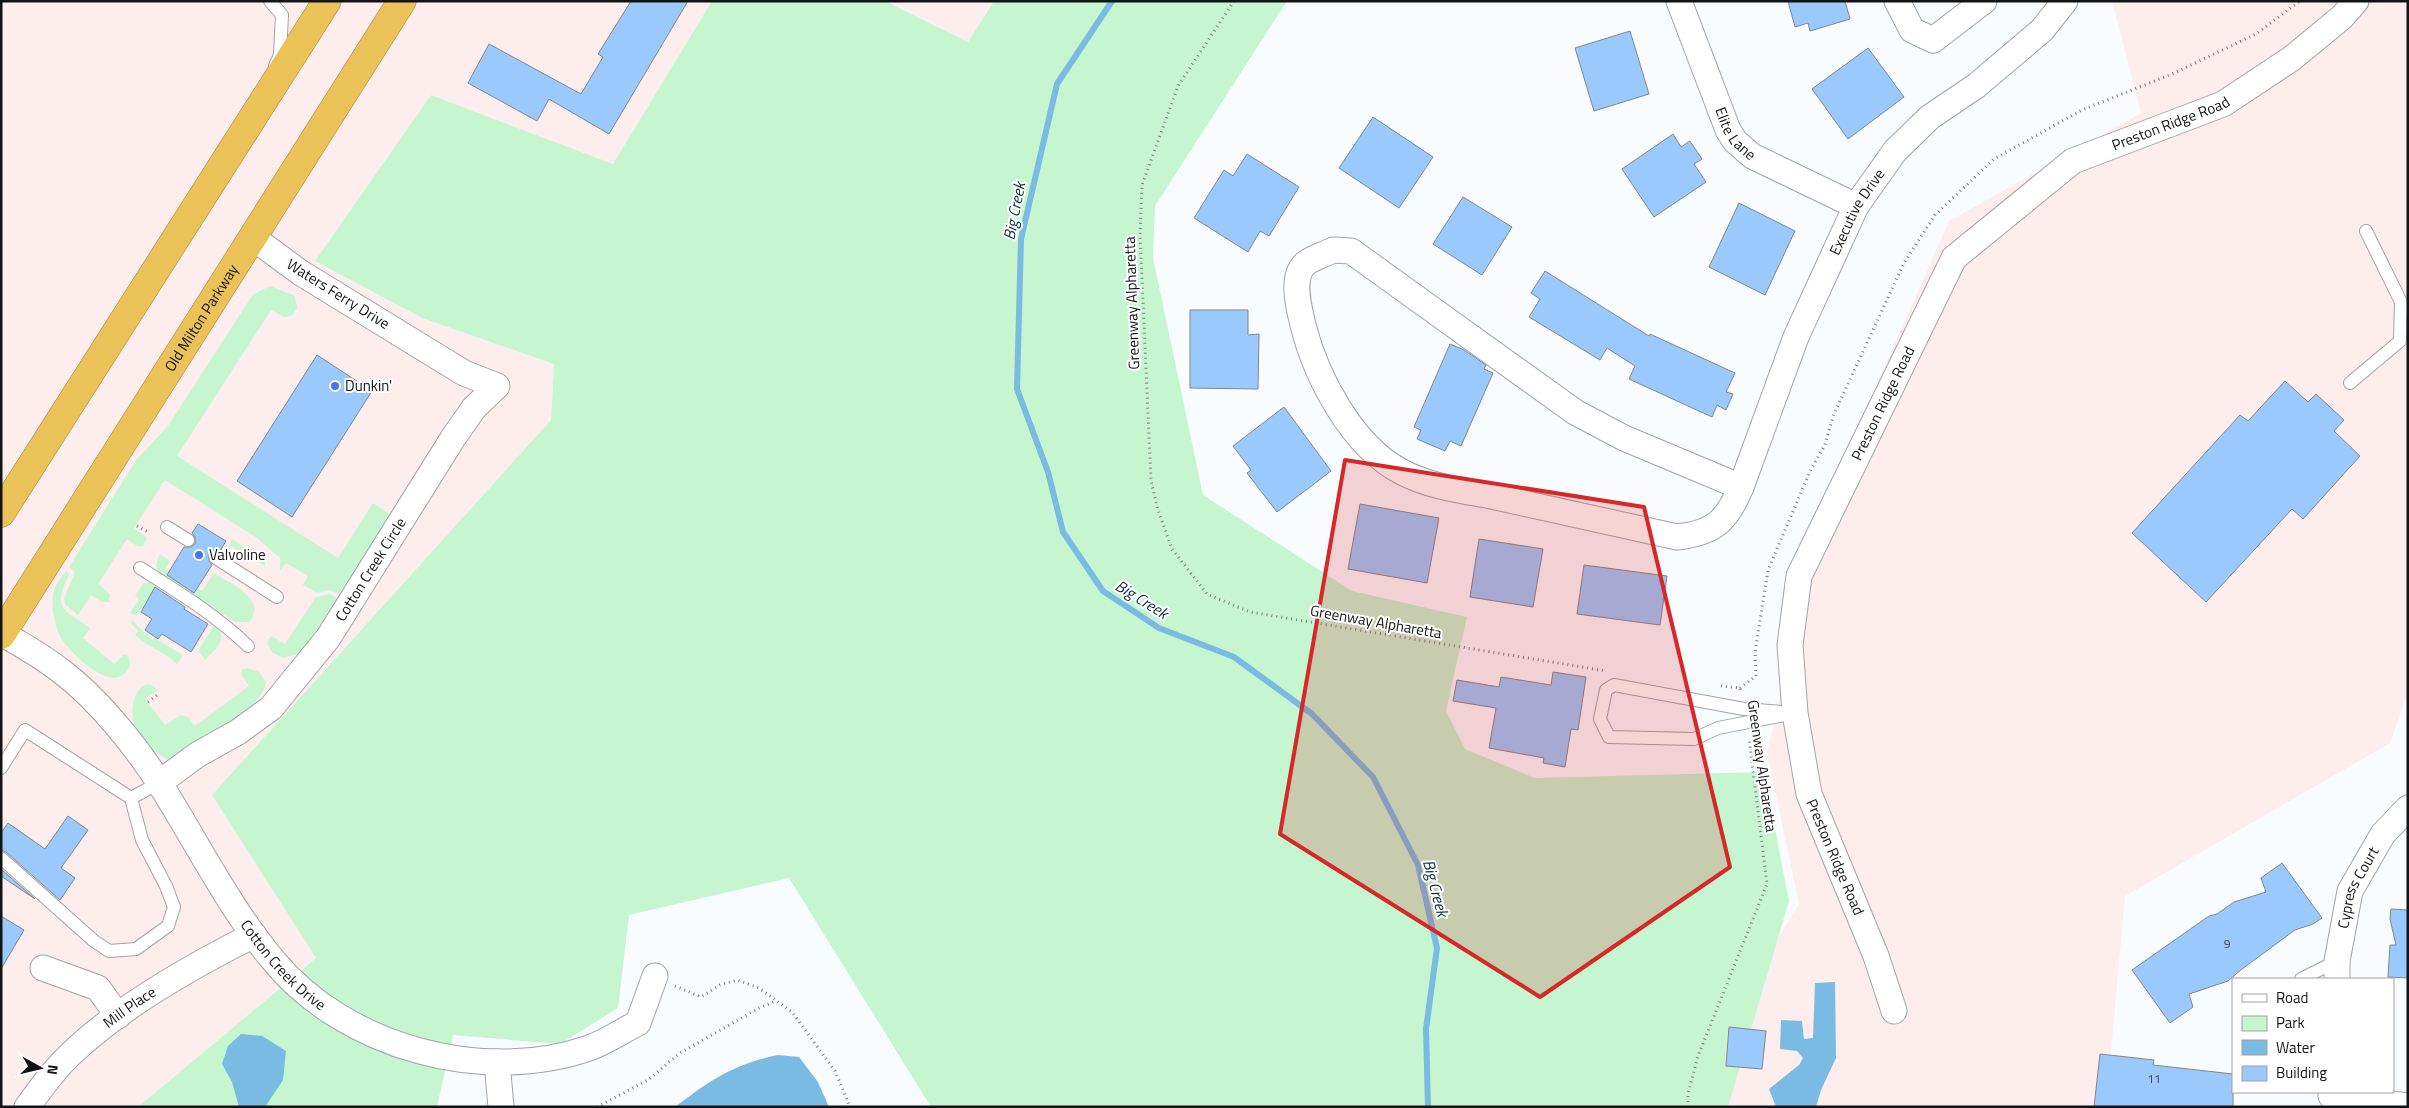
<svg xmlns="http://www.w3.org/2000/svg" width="2409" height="1108" viewBox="0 0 2409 1108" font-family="'Titillium Web',sans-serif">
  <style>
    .commercial { fill: #fdeded }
    .green { fill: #c5f6d0 }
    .water { fill: #79bbe3 }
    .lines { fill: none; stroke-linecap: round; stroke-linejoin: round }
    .stream { stroke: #79bbe3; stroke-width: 6 }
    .building { fill: #9acafd; stroke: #838689 }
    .lane-casing { stroke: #a1a4a7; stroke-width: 14 }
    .street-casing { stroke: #a1a4a7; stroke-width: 27 }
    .highway-casing { stroke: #9e8540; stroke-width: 29 }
    .path { stroke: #7c7e80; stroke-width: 3; stroke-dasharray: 1 4; stroke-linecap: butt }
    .lane { stroke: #fff; stroke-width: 12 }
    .street { stroke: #fff; stroke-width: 25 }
    .highway { stroke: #eac258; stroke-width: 28 }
    .marked { fill: #d62828; fill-opacity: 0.2; stroke: #d62828; stroke-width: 4; stroke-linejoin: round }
    .poi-dot { fill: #4678ea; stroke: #fff; stroke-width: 2 }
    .labels { text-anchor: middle; stroke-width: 4; stroke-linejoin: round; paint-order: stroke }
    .number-label { font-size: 12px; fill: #34414e }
    .street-label { font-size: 15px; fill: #121314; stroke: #fff }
    .poi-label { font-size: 15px; fill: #121314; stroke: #fff; text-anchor: start }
    .water-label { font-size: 16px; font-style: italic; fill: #0f2d3e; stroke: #fff }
  </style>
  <rect width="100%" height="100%" fill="#f9fcff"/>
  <g class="commercial">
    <path d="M1 1H712L613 164 431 95 315 261 422 318 554 364 551 420 212 795 316 958 138 1107H1Z"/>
    <path d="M885 1H994L968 42Z"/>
    <path d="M2112 1H2408V692L2390 743 2125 896 2106 1107H1710L1724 1027 1799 904 1767 752 1830 490 1949 221 2141 113Z"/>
  </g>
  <g class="green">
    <path d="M712 1H885L968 42 994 1H1287L1155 206 1153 258 1203 495 1352 591 1467 617 1446 711 1465 749 1535 778 1764 772 1789 901 1728 1107H931L789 878 629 915 618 1008 560 1044 453 1035 437 1107H138L316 958 212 795 551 420 554 364 422 318 315 261 431 95 613 164Z"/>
    <path d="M270 286 295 296 297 308 291 316 284 317 271 310 177 456 338 558 373 503 391 515 339 594 329 590 318 593 303 585 308 576 286 563 280 571V558L257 538 165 480 134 528 147 538 143 546H137L127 539 98 584 110 594 109 602H102L91 595 78 615 65 604 64 598 74 575V571L69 567 137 459 168 426 248 302 254 294Z"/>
    <path d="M232 539 261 558 265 561V566L229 545Z"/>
    <path d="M160 554 170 561 165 569 202 591 214 573C231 584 268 599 249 622H236L159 574C155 567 156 561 160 554Z"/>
    <path d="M66 571 69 574C53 609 61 608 90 628L83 638 114 664 124 654 129 657 130 664C118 701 69 653 60 636 54 624 50 603 54 590 56 584 62 577 66 571Z"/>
    <path d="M149 582 157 586 136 616 130 613 139 599 135 596 143 584Z"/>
    <path d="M330 594 337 598 301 653 283 658 272 652 267 643 271 636 285 644 316 597Z"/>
    <path d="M133 621 151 639H156L181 654 182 657 177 664C164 651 149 648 135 635L138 631 130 622Z"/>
    <path d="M214 625C230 638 216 649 205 660L198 651Z"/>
    <path d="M248 668 259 672 266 682C262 712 195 744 170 760 155 755 142 739 135 725 129 714 134 683 150 684L158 690 145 699 165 725 181 715 188 717 195 726 249 686 241 674 242 670Z"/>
  </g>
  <g class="water">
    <path d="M1835 982 1836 1058 1821 1090 1816 1107H1776L1769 1089 1799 1065 1803 1058 1797 1051 1780 1049 1781 1020 1802 1021 1804 1039 1813 1038 1815 983Z"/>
    <path d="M241 1034 262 1036 286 1051 283 1080 265 1107H239L232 1082 222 1064 228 1046Z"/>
    <path d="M778 1055 799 1057 818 1082 829 1107H675C710 1080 734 1064 778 1055Z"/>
  </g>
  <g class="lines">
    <path class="stream" d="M1112 1 1057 84 1021 239 1017 389 1048 472 1063 532 1103 591 1159 628 1234 657 1312 714 1373 777 1418 865 1437 948 1426 1029 1428 1107"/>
  </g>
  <g class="building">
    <path d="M631 1H688L609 134 549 99 537 121 468 83 489 44 581 94 603 57 598 54Z"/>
    <path d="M1788 1H1845L1850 19 1810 31 1808 23 1795 27Z"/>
    <path d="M1630 31 1649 94 1594 111 1575 48Z"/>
    <path d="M1868 48 1904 97 1848 139 1812 89Z"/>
    <path d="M1373 117 1433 157 1399 208 1339 168Z"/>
    <path d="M1673 134 1681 147 1690 141 1702 159 1694 164 1706 182 1654 217 1622 169Z"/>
    <path d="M1247 154 1299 187 1269 236 1260 231 1248 252 1194 218 1224 170 1233 176Z"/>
    <path d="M1463 197 1512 227 1482 275 1433 244Z"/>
    <path d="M1739 203 1795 231 1765 295 1709 267Z"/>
    <path d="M1545 271 1649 336 1650 334 1735 373 1726 392 1733 394 1726 410 1717 405 1712 417 1629 379 1635 366 1607 348 1600 360 1529 317 1540 299 1531 293Z"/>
    <path d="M1190 310H1248V335L1259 334 1258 389 1190 388Z"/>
    <path d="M1450 344 1464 350 1486 365 1484 369 1493 373 1461 446 1450 441 1445 451 1417 439 1421 430 1414 427Z"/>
    <path d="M317 355 372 391 292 517 237 481Z"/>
    <path d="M2285 381 2308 402 2316 394 2344 420 2334 431 2360 456 2303 519 2292 509 2206 602 2132 533 2240 415 2248 421Z"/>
    <path d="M1284 407 1331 471 1277 512 1247 473 1251 470 1233 446Z"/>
    <path d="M1360 504 1439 518 1427 583 1348 569Z"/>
    <path d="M198 524 226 541 220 551H213L209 554V561L212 565 194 593 167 575 184 547H191L195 544V537L192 533Z"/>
    <path d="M1479 539 1543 549 1533 607 1470 597Z"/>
    <path d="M1584 565 1667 576 1660 625 1577 614Z"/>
    <path d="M155 587 185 607 184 609 208 624 191 652 162 634 158 639 145 630 152 619 141 612Z"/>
    <path d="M1553 672 1586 677 1578 730 1571 729 1565 767 1543 763 1544 758 1489 748 1496 708 1453 701 1457 680 1499 687 1501 677 1551 685Z"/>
    <path d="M68 816 88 830 61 868 75 878 60 900 6 852 1 850V833L8 823 45 849Z"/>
    <path d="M2282 863 2322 918 2313 924 2295 930 2242 969 2228 981 2189 994 2193 1007 2170 1023 2132 970 2209 916 2217 914 2234 902 2266 892 2261 878Z"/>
    <path d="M1 869 35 899 1 876Z"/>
    <path d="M2391 909 2408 910V978L2388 977 2390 945H2396L2390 919Z"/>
    <path d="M1 916 24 930 1 969Z"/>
    <path d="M1729 1027 1766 1031 1762 1069 1726 1066Z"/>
    <path d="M2100 1054 2154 1060 2153 1065 2233 1074V1107H2094Z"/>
  </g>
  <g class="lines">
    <defs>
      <g id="lane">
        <path d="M270 1 282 15 280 55 275 66"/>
        <path d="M2350 383 2400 341 2401 302 2366 231"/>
        <path d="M167 527 188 540"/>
        <path d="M216 558 277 597"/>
        <path d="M140 568C178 592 216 615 248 646"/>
        <path d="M1614 685 1744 709 1795 713 1718 728 1694 739 1609 737 1600 719 1606 690Z"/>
        <path d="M1 768 25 730 131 798 142 840 166 886 174 907 168 926 136 949 109 951 94 941 1 858"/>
        <path d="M131 798 159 783"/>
        <path d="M2301 979 2337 961"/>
      </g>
      <g id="street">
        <path id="s1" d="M1679 1 1728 130 1735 141 1752 156 1856 206"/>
        <path d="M1897 1 1912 30 1933 40 1984 1"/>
        <path d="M1333 250 1351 251 1575 412 1624 438 1741 487C1727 521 1714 533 1677 537 1617 524 1557 510 1496 497 1466 491 1430 487 1402 472 1352 446 1316 377 1303 325 1299 308 1290 276 1306 263 1313 258 1325 254 1333 250Z"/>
        <path id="s2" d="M1741 487 1796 337 1856 206 1895 151 1930 117 1976 86 2042 30 2065 1"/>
        <path id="s3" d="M1 633C21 644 43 657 61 671 97 698 136 746 160 784 196 841 230 909 273 960 344 1047 483 1085 589 1048 606 1042 622 1031 638 1023L655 976"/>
        <path id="s4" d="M159 783 197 755 238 732 271 708 328 638 453 438 474 408 497 386 464 373 301 273 252 237"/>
        <path d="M43 968 98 988 118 1016"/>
        <path id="s5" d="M2337 979V961L2350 891 2383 834 2408 808"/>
        <path id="s6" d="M1894 1011 1876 956 1809 794 1795 713 1790 645 1799 576 1954 258 2073 161 2223 104 2291 59 2342 17 2356 1"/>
        <path d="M497 1062 501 1107"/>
        <path d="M2331 1096 2408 1106"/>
        <path id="s7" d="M27 1107C42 1087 56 1067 74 1051 123 1005 194 965 254 935"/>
      </g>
      <g id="highway">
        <path d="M1 513 327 1"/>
        <path id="s8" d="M1 635 402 1"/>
      </g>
    </defs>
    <use href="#lane" class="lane-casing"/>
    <use href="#street" class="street-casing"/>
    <use href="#highway" class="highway-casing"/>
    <g class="path">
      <path d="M1234 1 1178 86 1142 185 1140 234 1151 481 1158 510 1172 549 1207 594 1250 612 1606 671"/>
      <path d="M137 526 150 533"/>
      <path d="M1721 686 1740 688 1741 693"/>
      <path d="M1740 688 1756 676 1755 652 1768 570 1811 469 1825 445 1833 416 1904 263 1935 215 1994 159 2082 110 2172 74 2256 34 2300 1"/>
      <path d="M148 702 160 693"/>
      <path d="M675 986 701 997 720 985 737 980 759 988 792 1012 835 1071 850 1107"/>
      <path d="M597 1107 648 1080 680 1053 761 1007 776 1001"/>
      <path d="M1688 1107V1094L1698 1056 1767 884 1749 738"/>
    </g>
    <use href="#lane" class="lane"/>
    <use href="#street" class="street"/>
    <use href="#highway" class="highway"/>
  </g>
  <path class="marked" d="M1345 460 1644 507 1730 867 1540 997 1280 834Z"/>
  <g class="poi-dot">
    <circle cx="335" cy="386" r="5"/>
    <circle cx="199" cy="555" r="5"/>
  </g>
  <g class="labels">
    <g class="number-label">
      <text x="2227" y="948">9</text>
      <text x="2154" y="1083">11</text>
    </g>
    <g class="street-label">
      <text dy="5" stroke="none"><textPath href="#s6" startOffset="1065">Preston Ridge Road</textPath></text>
      <text dy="5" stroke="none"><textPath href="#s1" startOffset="145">Elite Lane</textPath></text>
      <text dy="5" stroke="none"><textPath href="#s2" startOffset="299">Executive Drive</textPath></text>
      <text transform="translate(338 294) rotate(32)" y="5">Waters Ferry Drive</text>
      <text transform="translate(1132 303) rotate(-92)" y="5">Greenway Alpharetta</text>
      <text dy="5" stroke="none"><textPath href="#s8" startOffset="375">Old Milton Parkway</textPath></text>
      <text dy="5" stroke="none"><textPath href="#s6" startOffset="645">Preston Ridge Road</textPath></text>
      <text dy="5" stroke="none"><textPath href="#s4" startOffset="306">Cotton Creek Circle</textPath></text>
      <text transform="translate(1376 622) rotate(10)" y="5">Greenway Alpharetta</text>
      <text transform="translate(1762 766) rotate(82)" y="5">Greenway Alpharetta</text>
      <text transform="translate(1835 857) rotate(67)" y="5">Preston Ridge Road</text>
      <text dy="5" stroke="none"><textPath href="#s5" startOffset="95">Cypress Court</textPath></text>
      <text dy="5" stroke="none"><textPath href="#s3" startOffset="442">Cotton Creek Drive</textPath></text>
      <text dy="5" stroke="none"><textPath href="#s7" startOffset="144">Mill Place</textPath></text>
    </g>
    <g class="poi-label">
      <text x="345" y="391">Dunkin'</text>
      <text x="209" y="560">Valvoline</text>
    </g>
    <g class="water-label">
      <text transform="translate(1014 211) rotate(-79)" y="6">Big Creek</text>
      <text transform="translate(1142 599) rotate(32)" y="6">Big Creek</text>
      <text transform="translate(1436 888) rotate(75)" y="6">Big Creek</text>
    </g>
  </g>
  <rect width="2409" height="1108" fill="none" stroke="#121314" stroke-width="5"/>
  <rect x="2232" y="978" width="162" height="115" fill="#ffffff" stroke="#a0a1a1"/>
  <rect x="2242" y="994" width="25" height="8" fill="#ffffff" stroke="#a0a1a1"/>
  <text x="2276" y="1003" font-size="15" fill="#121314">Road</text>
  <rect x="2242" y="1016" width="25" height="15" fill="#c5f6d0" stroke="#a0a1a1"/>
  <text x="2276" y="1028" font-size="15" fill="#121314">Park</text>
  <rect x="2242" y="1040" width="25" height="15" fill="#79bbe3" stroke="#a0a1a1"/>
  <text x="2276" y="1053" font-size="15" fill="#121314">Water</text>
  <rect x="2242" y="1066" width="25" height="15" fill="#9acafd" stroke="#a0a1a1"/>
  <text x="2276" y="1078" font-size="15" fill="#121314">Building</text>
  <g transform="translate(40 1068) rotate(98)" stroke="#ffffff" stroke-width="4" paint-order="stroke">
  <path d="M0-4L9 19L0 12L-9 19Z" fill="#121314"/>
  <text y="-8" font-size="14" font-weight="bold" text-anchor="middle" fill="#121314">N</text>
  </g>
</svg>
